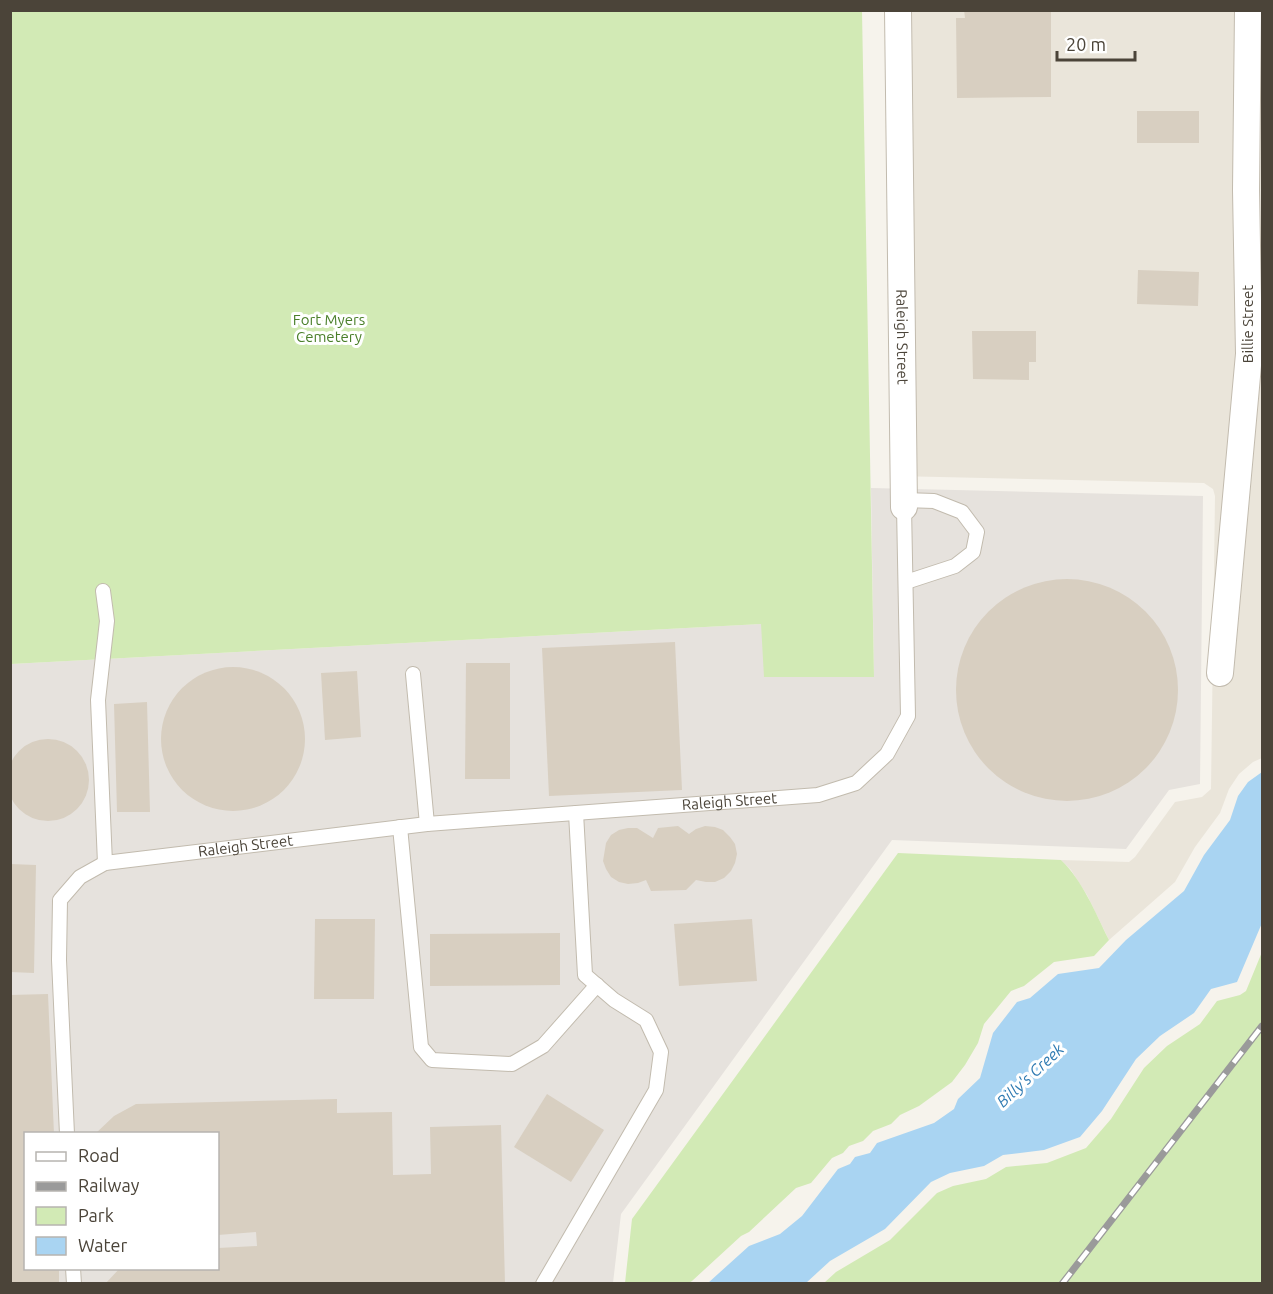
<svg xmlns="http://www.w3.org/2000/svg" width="1273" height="1294" viewBox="0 0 1273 1294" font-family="Ubuntu,sans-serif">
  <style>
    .residential { fill: #eae5da }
    .industrial { fill: #e6e2dd; fill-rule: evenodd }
    .green { fill: #d2eab5 }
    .water { fill: #a9d4f2 }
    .building { fill: #d8cfc1 }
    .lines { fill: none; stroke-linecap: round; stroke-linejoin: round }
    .service-casing { stroke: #c2bbae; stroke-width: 16 }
    .minor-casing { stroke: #c2bbae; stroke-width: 28 }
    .service { stroke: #fff; stroke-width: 14 }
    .minor { stroke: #fff; stroke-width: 26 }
    .rail-casing { stroke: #9a9a9a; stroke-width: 7 }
    .rail { stroke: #fff; stroke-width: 4.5; stroke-dasharray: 14; stroke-linecap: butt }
    .labels { text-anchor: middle; stroke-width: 6; stroke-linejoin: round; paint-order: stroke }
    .park-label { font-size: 15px; fill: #4a7f2a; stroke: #fff }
    .street-label { font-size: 15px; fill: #4b4439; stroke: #fff }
    .water-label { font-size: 16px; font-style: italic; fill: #2e7ab2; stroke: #fff }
  </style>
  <rect width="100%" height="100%" fill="#f6f3ec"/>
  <path class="residential" d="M889 11H1262V758L1253 762 1239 774 1229 789 1220 813 1195 847 1175 882 1109 940 1087 895 1071 870 1061 860 1129 862 1135 857 1175 802 1202 797 1211 789 1215 496 1213 489 1204 483 895 476Z"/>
  <path class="industrial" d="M871 488 1203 496 1200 784 1169 790 1126 849 892 840 621 1214 613 1283 11 1284V664L761 624 874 677ZM26 1134H218V1268H26Z"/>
  <g class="green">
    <path d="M11 11H862L874 677H764L761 624 11 664Z"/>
    <path d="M898 853 1061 860C1083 881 1095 912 1109 940L1094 956 1054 962 1024 986 1011 991 984 1024 978 1043 965 1065 952 1082 919 1106 900 1115 891 1124 873 1131 863 1141 849 1146 843 1153 832 1158 811 1183 796 1188 749 1232 741 1236 692 1281 687 1284 625 1283 632 1219Z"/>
    <path d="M1262 952V1283H824L836 1272 890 1240 937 1193 953 1186 986 1179 1006 1167 1047 1163 1086 1148 1111 1119 1144 1068 1167 1046 1200 1024 1217 1001 1240 995 1246 991Z"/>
  </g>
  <path class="water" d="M1262 772V923L1237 982 1211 989 1194 1013 1160 1036 1136 1059 1102 1111 1080 1137 1044 1150 1003 1155 984 1166 950 1173 931 1182 885 1229 830 1261 806 1283H708L749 1246 780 1234 802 1216 838 1169 850 1164 855 1157 870 1153 877 1143 934 1123 954 1109 958 1099 980 1078 993 1033 1017 1002 1030 998 1058 974 1099 968 1126 940 1184 891 1204 855 1230 820 1238 796 1248 782Z"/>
  <g class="building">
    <path d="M964 10H1051V97L957 98 956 18H965Z"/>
    <rect x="1137" y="111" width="62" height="32"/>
    <path d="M1138 270 1199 272 1198 306 1137 304Z"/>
    <path d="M972 331H1036V362H1029V380L973 379Z"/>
    <circle cx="1067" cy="690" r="111"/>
    <path d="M675 642 682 790 549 796 542 648Z"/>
    <path d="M466 663H510V779H465Z"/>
    <circle cx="233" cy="739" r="72"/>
    <path d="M357 671 361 737 325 740 321 673Z"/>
    <path d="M147 702 150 812H117L114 704Z"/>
    <circle cx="48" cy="780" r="41"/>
    <path d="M678 826 689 834 696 829 705 826 715 827 723 830 730 837 735 844 737 854 735 863 731 871 724 878 715 882H706L696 880 686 890 651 891 646 880 638 883 628 884 619 882 611 877 606 869 603 861 606 843 611 835 619 830 628 828H637L653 838 658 828Z"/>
    <path d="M10 864 36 865 34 973 10 972Z"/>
    <path d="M315 919H375L374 999H314Z"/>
    <path d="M752 919 757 981 679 986 674 924Z"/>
    <path d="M560 933V985L430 986V934Z"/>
    <path d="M48 994 54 1134H26V1268H59V1284H10V995Z"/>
    <path d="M547 1094 604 1130 571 1182 514 1147Z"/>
    <path d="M337 1099V1113L392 1112 393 1175 431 1174 430 1127 501 1125 505 1284H105L120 1268H218V1248L257 1246 256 1232 218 1235V1134H95L114 1116 136 1104Z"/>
  </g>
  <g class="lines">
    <defs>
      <g id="service">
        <path d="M904 500 934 501 962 512 977 532 973 552 955 566 906 582"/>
        <path d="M103 591 107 621 98 700 105 863"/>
        <path d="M413 674 427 824"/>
        <path d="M400 827 421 1047 432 1060 512 1064 543 1046 597 985"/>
        <path id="s1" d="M67 1134 59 960 60 900 80 877 105 863 427 824 818 795 856 783 887 754 908 716 904 507"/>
        <path d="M73 1268 74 1284"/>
        <path d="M543 1284 656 1090 661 1052 646 1020 614 1000 585 975 576 813"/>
      </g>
      <g id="minor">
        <path id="s2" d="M898 10 904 507"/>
        <path d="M1220 673 1249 354 1246 190 1248 10"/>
      </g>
    </defs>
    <use href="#service" class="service-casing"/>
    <use href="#minor" class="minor-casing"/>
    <use href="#service" class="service"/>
    <use href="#minor" class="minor"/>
    <defs>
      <path id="rail" d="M1062 1284 1262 1026"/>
    </defs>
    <use href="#rail" class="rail-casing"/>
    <use href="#rail" class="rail"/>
  </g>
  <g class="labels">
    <g class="park-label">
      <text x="329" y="325">Fort Myers<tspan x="329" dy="17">Cemetery</tspan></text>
    </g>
    <g class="street-label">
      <text transform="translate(1248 324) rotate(-90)" y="5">Billie Street</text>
      <text dy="5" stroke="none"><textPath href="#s2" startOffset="327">Raleigh Street</textPath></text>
      <text dy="5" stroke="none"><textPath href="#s1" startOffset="921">Raleigh Street</textPath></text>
      <text dy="5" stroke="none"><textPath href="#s1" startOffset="435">Raleigh Street</textPath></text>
    </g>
    <g class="water-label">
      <text transform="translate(1030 1075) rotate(-43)" y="6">Billy's Creek</text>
    </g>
  </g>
  <rect width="1273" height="1294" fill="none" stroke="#4b4439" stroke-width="24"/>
  <rect x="24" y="1132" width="195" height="138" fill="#ffffff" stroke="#b7b4b0" stroke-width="1.5"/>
  <rect x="36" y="1152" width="30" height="9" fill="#ffffff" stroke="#b7b4b0" stroke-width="1.5"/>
  <text x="78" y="1162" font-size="18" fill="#4b4439">Road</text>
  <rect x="36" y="1182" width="30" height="9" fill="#9a9a9a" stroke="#b7b4b0" stroke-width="1.5"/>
  <text x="78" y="1192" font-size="18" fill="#4b4439">Railway</text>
  <rect x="36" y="1207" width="30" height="18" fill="#d2eab5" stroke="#b7b4b0" stroke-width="1.5"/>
  <text x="78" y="1222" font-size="18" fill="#4b4439">Park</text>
  <rect x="36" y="1237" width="30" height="18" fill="#a9d4f2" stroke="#b7b4b0" stroke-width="1.5"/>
  <text x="78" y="1252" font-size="18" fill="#4b4439">Water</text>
  <path d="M1057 51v9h78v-9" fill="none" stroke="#4b4439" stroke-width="3"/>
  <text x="1066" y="51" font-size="18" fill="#4b4439" stroke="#ffffff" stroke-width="4.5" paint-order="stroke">20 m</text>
</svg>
